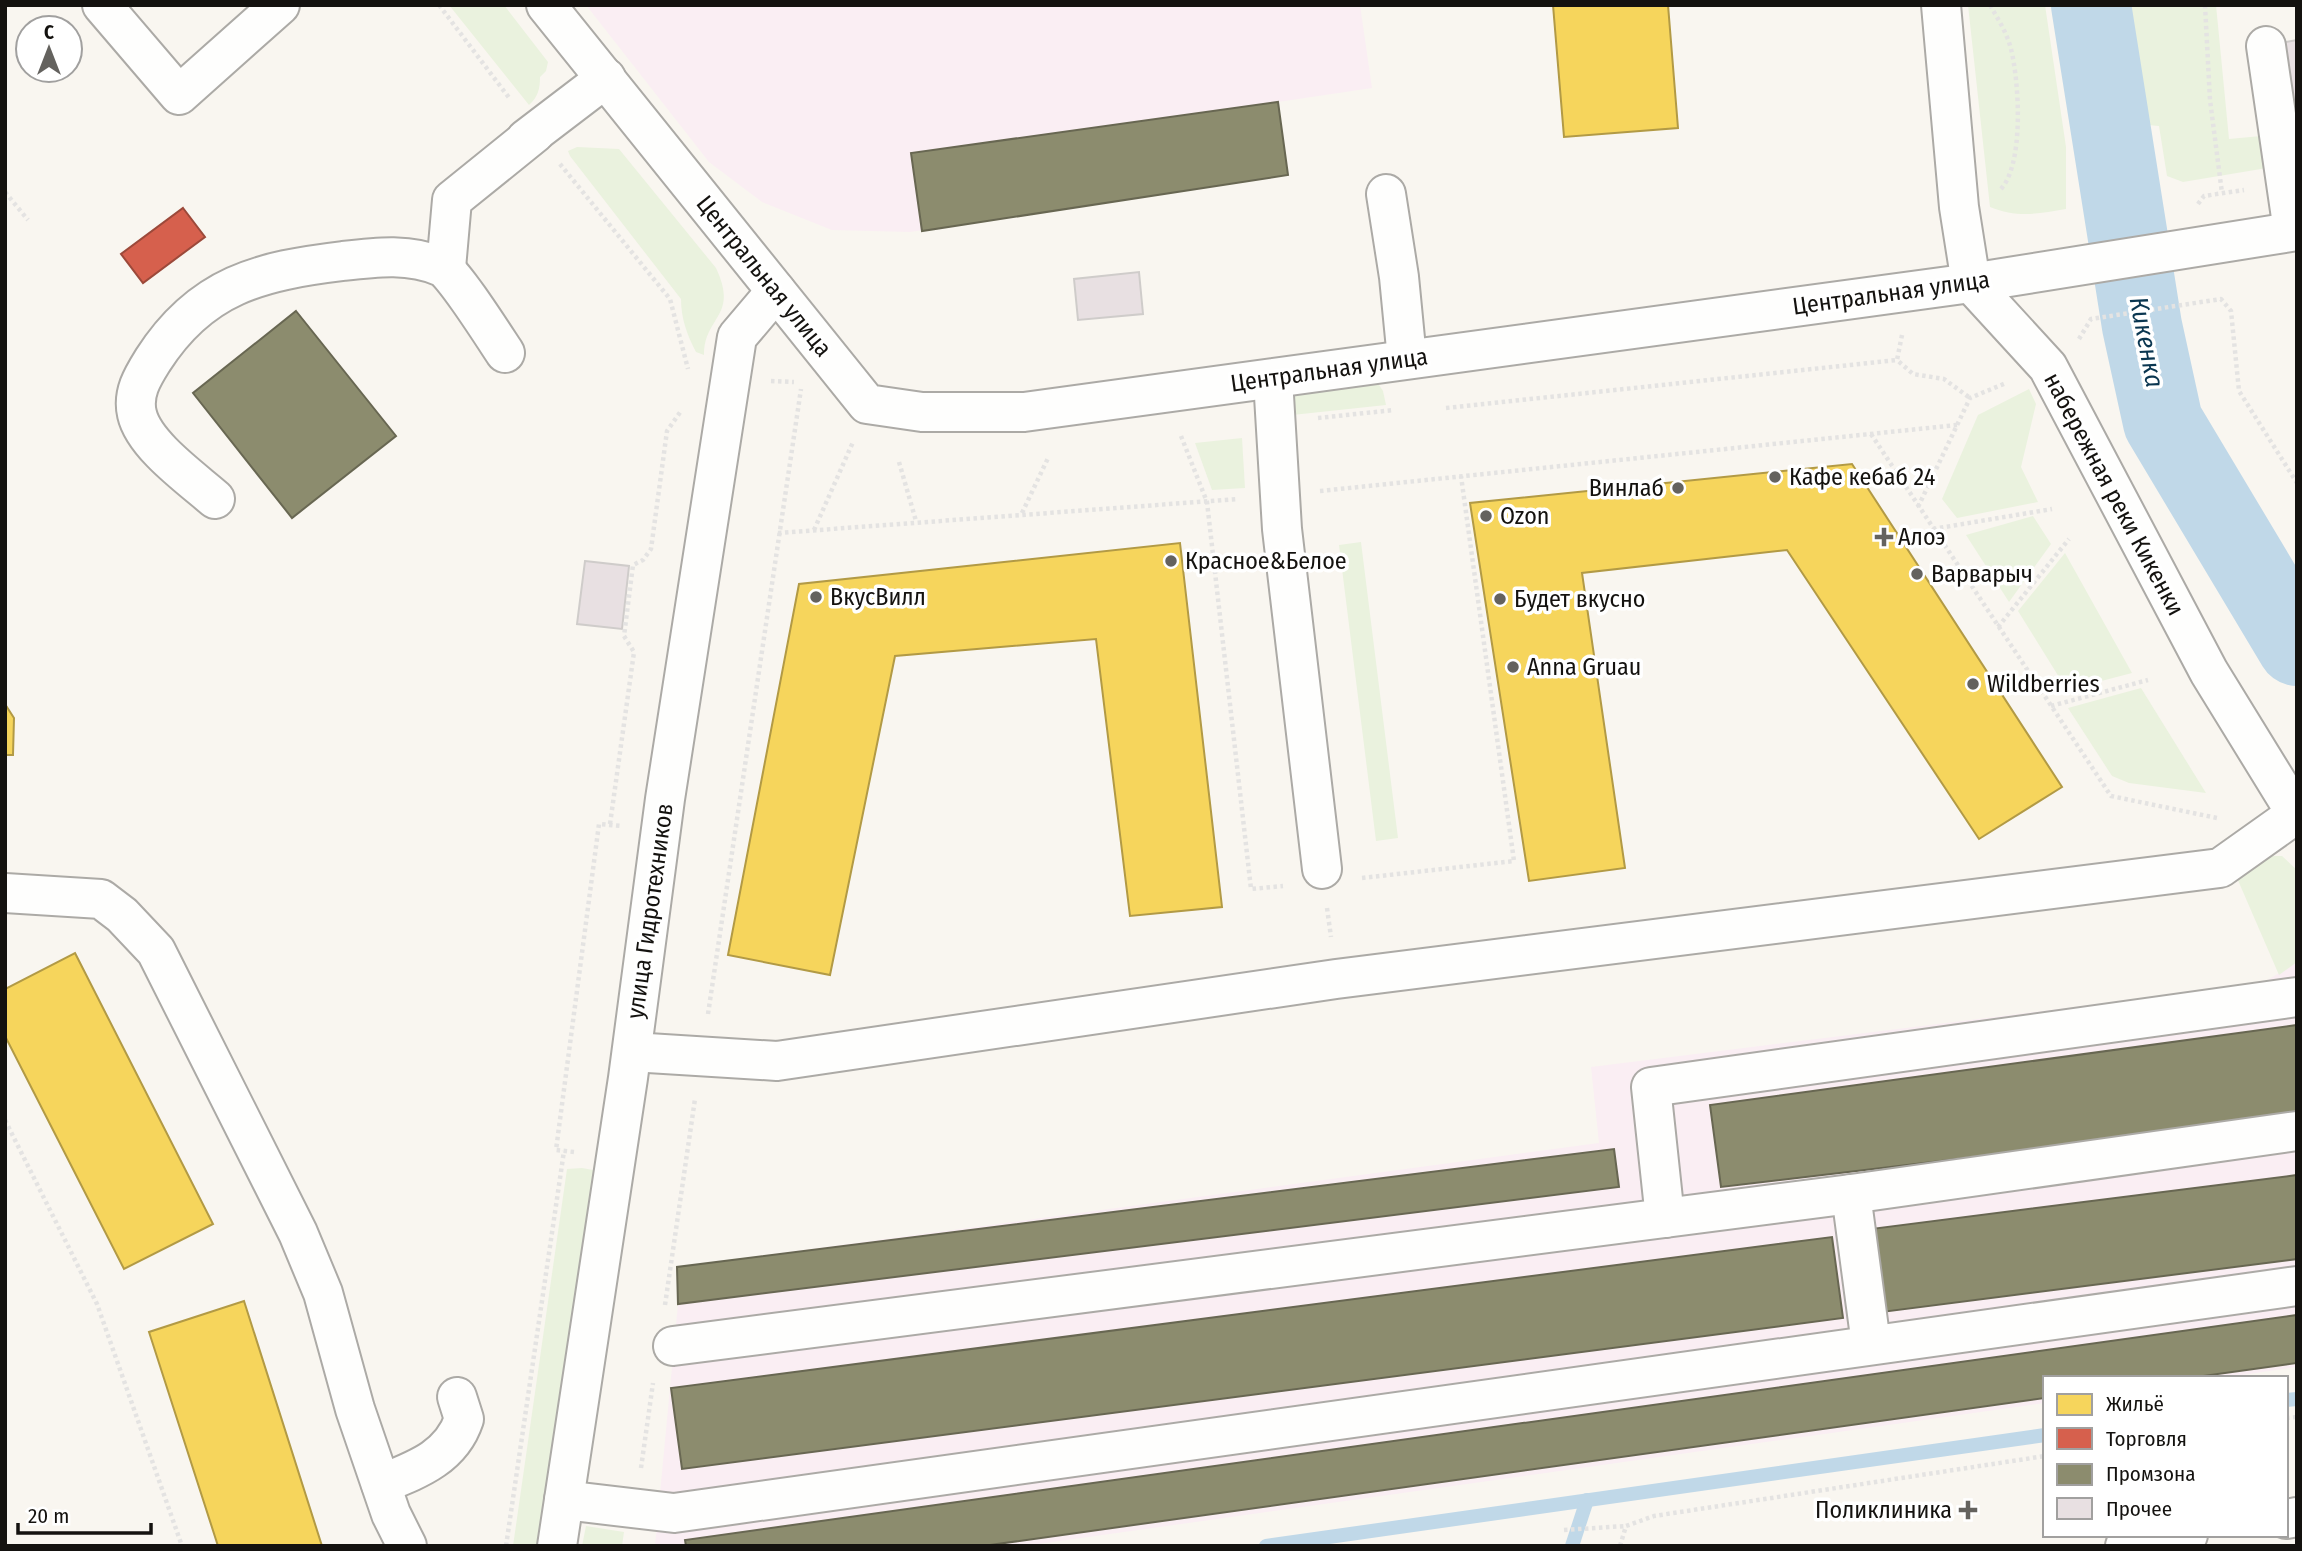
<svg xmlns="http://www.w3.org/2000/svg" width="2302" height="1551" viewBox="0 0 2302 1551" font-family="'Fira Sans Condensed',sans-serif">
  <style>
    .industrial { fill: #faeef3 }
    .green { fill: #eaf2de }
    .homes { fill: #f6d55c; stroke: #b29a45; stroke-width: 2 }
    .shops { fill: #d6604d; stroke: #9c493a; stroke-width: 2 }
    .industry { fill: #8c8c6e; stroke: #686752; stroke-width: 2 }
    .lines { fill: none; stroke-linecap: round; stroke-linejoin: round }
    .stream { stroke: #c0d8e8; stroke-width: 14 }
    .river { stroke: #c0d8e8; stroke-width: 80 }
    .building { fill: #e8e0e2; stroke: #cfccca; stroke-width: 2 }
    .minor-casing { stroke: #acaaa6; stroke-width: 42 }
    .path { stroke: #e4e3e2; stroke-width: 4.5; stroke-dasharray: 3.5 3.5; stroke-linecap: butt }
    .minor { stroke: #fefefd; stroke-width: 38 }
    .poi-dot { fill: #64625e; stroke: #fff; stroke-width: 2.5 }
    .labels { text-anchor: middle; stroke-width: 7; stroke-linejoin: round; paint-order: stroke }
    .street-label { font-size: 24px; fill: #14120f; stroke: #fff }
    .poi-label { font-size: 24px; fill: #14120f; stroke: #fff; text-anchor: start }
    .water-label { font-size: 26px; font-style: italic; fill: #0a3650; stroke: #fff }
  </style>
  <rect width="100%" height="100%" fill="#f9f6f0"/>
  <g class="industrial">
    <path d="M586 5H1360L1372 88 1278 102 1288 175 910 232 832 230 762 202 709 162Z"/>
    <path d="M2297 962V1367L2222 1378H2045V1403L1024 1546H655L678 1304 677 1267 1599 1143 1591 1067 2261 984Z"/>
  </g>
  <g class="green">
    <path d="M449 5H504L548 62 546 71 540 77C540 89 538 97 529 105Z"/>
    <path d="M1968 5H2045L2066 147V209C2038 214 2017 218 1990 207Z"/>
    <path d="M2131 5H2216L2229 139 2261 136 2267 168 2183 182 2167 176 2159 126 2148 125Z"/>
    <path d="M577 147 619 149 716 268C739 317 704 316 704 355L696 352C687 335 681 318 681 299L570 156 568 151Z"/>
    <path d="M1375 379 1383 391 1386 405 1283 416 1287 395Z"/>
    <path d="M2029 389 2036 404 2021 467 2038 502 1957 518 1942 499 1978 415Z"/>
    <path d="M1242 438 1245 488 1212 490 1195 443Z"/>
    <path d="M2033 516 2051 544 2009 602 1966 535Z"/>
    <path d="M1361 542 1398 838 1376 841 1339 545Z"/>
    <path d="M2065 553 2132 673 2067 690 2018 611Z"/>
    <path d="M2141 688 2206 793 2129 783 2112 776 2068 708Z"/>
    <path d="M2272 856H2282L2297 870V962L2279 975 2237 878Z"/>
    <path d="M582 1168 593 1170 597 1179 538 1546H513L567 1169Z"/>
    <path d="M586 1526 624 1532 622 1546H582Z"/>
  </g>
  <g class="homes">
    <path d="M1553 5H1668L1678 128 1564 137Z"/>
    <path d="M1852 464 2062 787 1979 839 1787 550 1582 573 1625 868 1529 881 1470 503Z"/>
    <path d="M1180 543 1222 907 1130 916 1096 639 895 656 830 975 728 955 799 584Z"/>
    <path d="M5 704 14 718 13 755H5Z"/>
    <path d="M75 953 213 1224 124 1269 5 1036V989Z"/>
    <path d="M244 1301 322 1546H218L149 1332Z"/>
  </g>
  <path class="shops" d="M183 208 205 237 143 283 121 254Z"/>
  <g class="industry">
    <path d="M1278 102 1288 175 922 231 911 153Z"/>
    <path d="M296 311 396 436 292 518 193 393Z"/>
    <path d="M2297 1025V1119L1721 1187 1710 1105Z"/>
    <path d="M1614 1149 1619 1187 678 1304 677 1267Z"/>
    <path d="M2297 1175V1259L1882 1312 1871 1229Z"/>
    <path d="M1832 1237 1843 1318 682 1469 671 1388Z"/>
    <path d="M2297 1315V1363L2189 1378H2045V1398L983 1546H686L685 1540Z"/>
  </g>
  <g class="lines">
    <g class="stream">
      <path d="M2286 1400 2297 1399"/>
      <path d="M1266 1546 2045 1435"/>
      <path d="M1572 1546 1587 1500"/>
    </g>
    <path class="river" d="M2091 5 2142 326 2163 422 2297 646"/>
  </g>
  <g class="building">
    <path d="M2297 40V125L2274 44Z"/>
    <path d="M1139 272 1143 314 1078 320 1074 279Z"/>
    <path d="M585 561 629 566 622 629 577 624Z"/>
  </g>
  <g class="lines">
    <defs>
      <g id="minor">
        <path d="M102 5 179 95 280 5"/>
        <path d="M546 5 867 404 922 412H1024L1971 283 2297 231"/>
        <path d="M1941 5 1959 207 1971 283 2048 367 2209 672 2297 815"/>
        <path d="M2266 46 2293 231"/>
        <path d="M526 139 606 78"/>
        <path d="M1386 194 1399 277 1407 359"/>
        <path d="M446 268 452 200 535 133"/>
        <path d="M1273 379 1282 529 1322 869"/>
        <path d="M215 499C191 478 144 445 137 414 132 393 143 376 153 360 201 285 260 271 343 261 377 257 410 253 442 267 453 272 495 338 505 353"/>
        <path d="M5 893 101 899 122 915 156 951 298 1233 323 1293 355 1409 391 1514 407 1546"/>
        <path d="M632 1052 777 1061 1336 979 2220 868 2296 814"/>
        <path d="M1851 1194 1871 1344"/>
        <path d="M1665 1218 1651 1087 2297 997"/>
        <path d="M673 1346 1851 1194 2297 1131"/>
        <path d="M381 1484C416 1470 451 1458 464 1419L457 1397"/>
        <path d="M564 1500 674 1513 2297 1286"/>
        <path d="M2286 1519 2297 1517"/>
        <path d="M557 1546 628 1078 665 799 737 337 776 291"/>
        <path d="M2125 1546 2188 1535"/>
      </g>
    </defs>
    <use href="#minor" class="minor-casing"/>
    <g class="path">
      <path d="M439 5 510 99"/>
      <path d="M1990 5C1998 19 2007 33 2011 49 2019 81 2025 167 1999 191"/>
      <path d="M2205 5 2210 100 2222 193"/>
      <path d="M560 164 670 299 688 369"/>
      <path d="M5 192 28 220"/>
      <path d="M2198 204 2204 196 2244 190"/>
      <path d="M1902 335 1897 360 1913 374 1944 379 1970 398"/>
      <path d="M2079 339 2091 319 2221 299 2231 311 2239 391 2297 483"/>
      <path d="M771 381 794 382"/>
      <path d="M1446 408 1897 360"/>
      <path d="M1318 418 1394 410"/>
      <path d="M1871 434 2111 796 2217 818"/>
      <path d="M1181 436 1207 502 1251 889 1283 886"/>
      <path d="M899 462 916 521"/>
      <path d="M1320 491 1957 425"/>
      <path d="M1918 507 1970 398 2006 383"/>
      <path d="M1022 513 1049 456"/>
      <path d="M1933 529 2052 509"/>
      <path d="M814 530 853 442"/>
      <path d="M778 533 1238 499"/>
      <path d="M1998 627 2069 539"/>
      <path d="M2051 706 2148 680"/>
      <path d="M610 824 634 652 624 636 633 565 643 560 651 549 667 431 681 411"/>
      <path d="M1362 878 1514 861 1461 476"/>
      <path d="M1327 908 1331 937"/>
      <path d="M708 1014 801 389"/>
      <path d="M5 1120 97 1304 182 1546"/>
      <path d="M574 1152 556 1150 599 824 621 826"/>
      <path d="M665 1305 695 1099"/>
      <path d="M2286 1418 2297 1417"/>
      <path d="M641 1468 653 1383"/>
      <path d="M1564 1530 1626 1526"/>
      <path d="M506 1546 564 1151"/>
      <path d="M1620 1546 1626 1526 1654 1516 2045 1456"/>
    </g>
    <use href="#minor" class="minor"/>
  </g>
  <g class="poi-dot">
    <circle cx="1775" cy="477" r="7"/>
    <circle cx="1678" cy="488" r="7"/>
    <circle cx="1486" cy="516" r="7"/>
    <path d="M1880.5 526.5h7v7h7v7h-7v7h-7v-7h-7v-7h7z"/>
    <circle cx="1171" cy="561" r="7"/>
    <circle cx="1917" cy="574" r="7"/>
    <circle cx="816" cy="597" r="7"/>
    <circle cx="1500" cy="599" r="7"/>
    <circle cx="1513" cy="667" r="7"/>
    <circle cx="1973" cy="684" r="7"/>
    <path d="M1964.5 1499.5h7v7h7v7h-7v7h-7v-7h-7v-7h7z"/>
  </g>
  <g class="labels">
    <g class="street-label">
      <text transform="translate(764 276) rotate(51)" y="8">Центральная улица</text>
      <text transform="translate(1891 293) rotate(-8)" y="8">Центральная улица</text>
      <text transform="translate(1329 370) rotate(-8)" y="8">Центральная улица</text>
      <text transform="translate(2114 494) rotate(62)" y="8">набережная реки Кикенки</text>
      <text transform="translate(650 911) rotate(-82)" y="8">улица Гидротехников</text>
    </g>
    <g class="poi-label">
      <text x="1789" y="485">Кафе кебаб 24</text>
      <text x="1664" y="496" text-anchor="end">Винлаб</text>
      <text x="1500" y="524">Ozon</text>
      <text x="1898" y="545">Алоэ</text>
      <text x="1185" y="569">Красное&amp;Белое</text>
      <text x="1931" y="582">Варварыч</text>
      <text x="830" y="605">ВкусВилл</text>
      <text x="1514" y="607">Будет вкусно</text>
      <text x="1527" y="675">Anna Gruau</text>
      <text x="1987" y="692">Wildberries</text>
      <text x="1952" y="1518" text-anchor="end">Поликлиника</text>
    </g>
    <g class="water-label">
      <text transform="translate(2147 342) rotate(79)" y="9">Кикенка</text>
    </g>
  </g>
  <rect width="2302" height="1551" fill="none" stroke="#14120f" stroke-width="14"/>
  <rect x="2043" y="1376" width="245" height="161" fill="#ffffff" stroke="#a1a09f" stroke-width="2"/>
  <rect x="2057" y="1394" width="35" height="21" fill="#f6d55c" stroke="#a1a09f" stroke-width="2"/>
  <text x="2106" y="1411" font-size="21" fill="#14120f">Жильё</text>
  <rect x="2057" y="1428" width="35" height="21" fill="#d6604d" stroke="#a1a09f" stroke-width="2"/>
  <text x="2106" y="1446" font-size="21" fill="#14120f">Торговля</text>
  <rect x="2057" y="1464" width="35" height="21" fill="#8c8c6e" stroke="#a1a09f" stroke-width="2"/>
  <text x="2106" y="1481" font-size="21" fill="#14120f">Промзона</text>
  <rect x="2057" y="1498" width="35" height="21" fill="#e8e0e2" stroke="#a1a09f" stroke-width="2"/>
  <text x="2106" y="1516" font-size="21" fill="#14120f">Прочее</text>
  <g transform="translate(49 49)"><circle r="33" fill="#ffffff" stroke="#a1a09f" stroke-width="2"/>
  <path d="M0-5L12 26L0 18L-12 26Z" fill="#64625e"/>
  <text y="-10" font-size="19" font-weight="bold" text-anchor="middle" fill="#14120f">С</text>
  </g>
  <path d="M18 1523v10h133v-10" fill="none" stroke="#14120f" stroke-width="3.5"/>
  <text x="28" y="1523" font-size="21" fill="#14120f" stroke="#ffffff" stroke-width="5" paint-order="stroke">20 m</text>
</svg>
